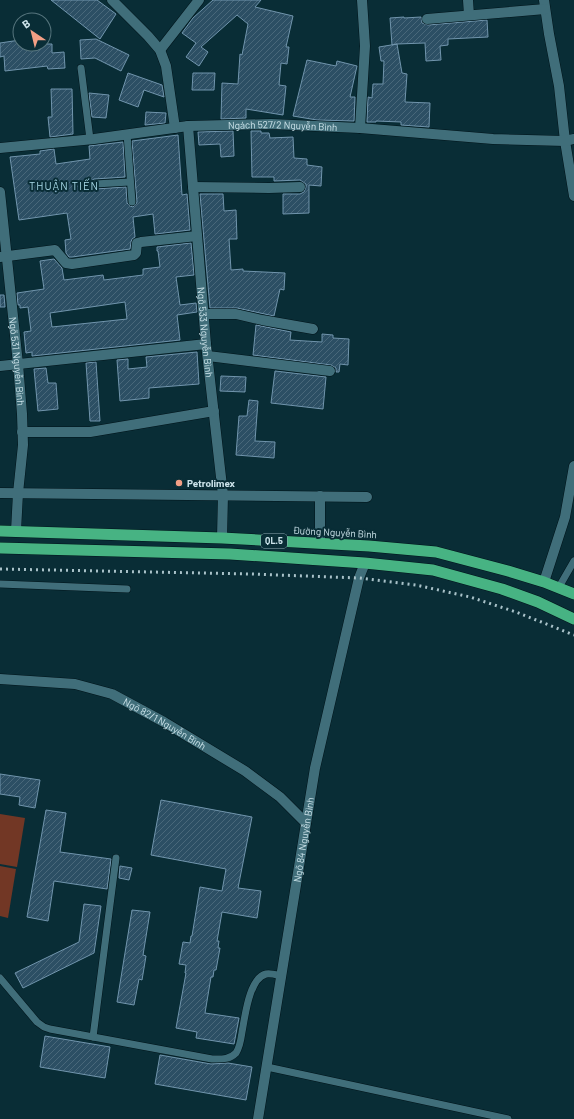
<svg xmlns="http://www.w3.org/2000/svg" width="574" height="1119" viewBox="0 0 574 1119" font-family="Barlow,sans-serif">
  <style>
    .garden { fill: #723725 }
    .building { fill: url(#building-hatch); stroke: #7195ad; fill-rule: evenodd }
    .lines { fill: none; stroke-linecap: round; stroke-linejoin: round }
    .service-casing { stroke: #00141a; stroke-width: 8 }
    .minor-casing { stroke: #00141a; stroke-width: 11 }
    .trunk-casing { stroke: #00141a; stroke-width: 12 }
    .service { stroke: #406e7a; stroke-width: 7 }
    .minor { stroke: #406e7a; stroke-width: 10 }
    .trunk { stroke: #47b383; stroke-width: 11 }
    .rail { stroke: #a9c2c9; stroke-width: 3; stroke-dasharray: 2 4; stroke-linecap: butt }
    .poi-dot { fill: #f39f85; stroke: #092d36; stroke-width: 1.5 }
    .labels { text-anchor: middle; stroke-width: 4; stroke-linejoin: round; paint-order: stroke }
    .shield { fill: #092d36; stroke: #92acb4; stroke-width: 1 }
    .shield-label { font-size: 9px; font-weight: bold; fill: #cce3ea }
    .street-label { font-size: 10px; fill: #cce3ea; stroke: #092d36 }
    .poi-label { font-size: 10px; font-weight: bold; fill: #cce3ea; stroke: #092d36; text-anchor: start }
    .neighbourhood-label { font-size: 11px; letter-spacing: 1px; fill: #a9dae8; stroke: #092d36 }
  </style>
  <defs>
    <pattern id="building-hatch" width="6" height="6" patternUnits="userSpaceOnUse"><rect width="6" height="6" fill="#2c4f64"/><path d="M-1 1l2-2M0 6l6-6M5 7l2-2" fill="none" stroke="#49687a"/></pattern>
  </defs>
  <rect width="100%" height="100%" fill="#092d36"/>
  <g class="garden">
    <path d="M0 814 25 818 17 867 0 864Z"/>
    <path d="M0 866 16 869 8 918 0 916Z"/>
  </g>
  <g class="building">
    <path d="M51 0H97L116 14 100 39Z"/>
    <path d="M213 0H261L255 7 293 16 286 47H289L287 64 281 63 279 85 286 86 283 115 246 109V118L221 119 222 83 238 84 240 54 242 55 248 24 237 15 201 47 208 52 199 66 186 57 196 43 182 33 193 18Z"/>
    <path d="M404 17V18L421 17 422 23 428 25 487 20 488 37 448 39V45L440 46 441 60 426 61 425 43 397 44 402 73 407 74 405 102 430 103 429 127 401 125V122L376 121V122H367L368 97 372 98 373 84H383L384 61H381L379 47 397 44 392 45 390 18Z"/>
    <path d="M96 39 129 55 121 71 95 58 81 59 80 40Z"/>
    <path d="M20 40V44H52V53L64 52 65 68 48 69 47 66 5 71 4 56 0 57V43Z"/>
    <path d="M307 60 336 66 337 61 357 66 350 97H355L354 121 317 120 293 116Z"/>
    <path d="M128 73 162 85 164 97 144 90 138 107 119 100Z"/>
    <path d="M193 73H215L214 90H192Z"/>
    <path d="M51 89H72L73 134 50 137 48 117H52Z"/>
    <path d="M89 93 109 95 106 118 92 117Z"/>
    <path d="M146 112 166 113 165 123 145 125Z"/>
    <path d="M233 131 234 156 221 157 220 144 199 145 198 132Z"/>
    <path d="M251 131H261V133H269L270 138 293 137 294 158 307 159V165L322 167 321 186 309 185V213L283 214V194H300L304 192 306 187V184L300 180 274 181V177H252Z"/>
    <path d="M178 135 182 195 187 194 190 230 155 234 153 214 133 217 135 237 132 239 131 242 130 249 72 257H69L66 253 65 240 71 239 67 213 19 220 10 157 40 154V151L54 149 56 164 90 159 89 146 123 142 125 177 94 179 91 181 90 185 92 188 95 189 126 187 127 203 130 206 133 207 136 204 137 202 132 141Z"/>
    <path d="M200 194H223L224 211 236 210 237 239H229L231 270 243 269V271L285 273 284 290 280 289 274 316 237 308H210Z"/>
    <path d="M191 243 194 275 176 277 180 305 196 303 197 312 177 315 180 340 32 356V352L26 353 24 332 31 331 28 307 20 308V305H18L17 293 44 289 40 261 54 259 62 268 64 280 103 275 104 280 143 275V269L160 267 158 251H157V247ZM125 302 127 319 52 327 50 313Z"/>
    <path d="M0 295H4L5 307H0Z"/>
    <path d="M256 325 291 332 290 340 322 342V334L333 335V338L349 339 348 365 340 364 339 372H336V368L331 365 253 355Z"/>
    <path d="M197 352 199 384 149 388V398L120 401 117 360 128 359V369L147 367 146 357Z"/>
    <path d="M96 362 100 421H90L86 363Z"/>
    <path d="M46 368 48 383H56L58 409 38 411 34 369Z"/>
    <path d="M275 371 326 377 323 409 271 403Z"/>
    <path d="M221 376 246 377 245 392 220 391Z"/>
    <path d="M249 400 258 401 255 441 275 442 274 458 236 455 239 416H247Z"/>
    <path d="M0 774 40 780 35 808 19 805 20 797 0 794Z"/>
    <path d="M161 800 252 817 238 888 261 891 257 918 222 912 217 941H219L218 948H220L216 970H214L213 977H211L205 1013 239 1018 234 1044 196 1038 197 1032 176 1028 186 973H185L186 965 179 964 183 942 190 943 191 936H192L200 887 222 891 226 869 151 855Z"/>
    <path d="M46 810 66 813 60 852 111 859 107 889 54 881 48 921 27 917Z"/>
    <path d="M120 866 132 868 129 880 119 878Z"/>
    <path d="M84 904 101 906 94 953 23 988 15 973 79 942Z"/>
    <path d="M132 910 150 912 143 955 146 956 142 980 139 979 134 1005 117 1002Z"/>
    <path d="M45 1036 110 1047 105 1078 40 1067Z"/>
    <path d="M160 1055 211 1064 228 1063 252 1067 246 1100 155 1084Z"/>
  </g>
  <g class="lines">
    <defs>
      <g id="service">
        <path d="M81 68 90 139"/>
        <path d="M127 134 132 202"/>
        <path d="M95 184 130 182"/>
        <path d="M0 584 127 589"/>
        <path d="M559 587 574 561"/>
        <path d="M0 978 37 1022 44 1027 50 1029 212 1059C221 1059 229 1060 236 1053 240 1047 241 1039 242 1032 245 1017 249 978 266 974 271 973 277 975 282 976"/>
        <path d="M93 1037 116 858"/>
        <path d="M267 1067 508 1119"/>
      </g>
      <g id="minor">
        <path d="M112 0 148 36 160 50 166 66 175 128"/>
        <path d="M468 0 469 15"/>
        <path d="M544 0 549 34 559 86 565 141 574 196"/>
        <path d="M427 19 545 9"/>
        <path d="M160 50 199 0"/>
        <path id="s1" d="M188 126 206 344 223 495 222 538"/>
        <path d="M360 128 365 46 362 0"/>
        <path id="s2" d="M0 148 94 139 188 126 271 124 360 128 493 139 565 141 574 139"/>
        <path d="M193 187 269 188 300 187"/>
        <path id="s3" d="M0 192 18 364 22 414 23 445 20 474 18 493 16 531"/>
        <path d="M0 257 55 250 66 263 72 264 134 255 136 253 137 243 141 242 197 236"/>
        <path d="M204 314H236L262 320 313 329"/>
        <path d="M208 356 330 371"/>
        <path d="M0 366 206 344"/>
        <path d="M22 432H90L214 411"/>
        <path d="M0 493 367 497"/>
        <path d="M320 496V543"/>
        <path d="M544 582 565 517 574 466"/>
        <path id="s4" d="M0 679 75 684 112 694 164 722 245 771 280 797 306 823"/>
        <path id="s5" d="M258 1119 315 768 359 578 365 563"/>
      </g>
      <g id="trunk">
        <path d="M0 531 222 538 369 546 436 552 508 571 544 582 574 594"/>
        <path d="M0 548 230 554 365 563 433 570 502 589 538 602 574 619"/>
      </g>
    </defs>
    <use href="#service" class="service-casing"/>
    <use href="#minor" class="minor-casing"/>
    <use href="#trunk" class="trunk-casing"/>
    <use href="#service" class="service"/>
    <use href="#minor" class="minor"/>
    <use href="#trunk" class="trunk"/>
    <path class="rail" d="M0 569 251 574 359 578 416 585 470 597 516 612 574 635"/>
  </g>
  <circle class="poi-dot" cx="179" cy="483" r="4"/>
  <g class="labels">
    <rect class="shield" x="261" y="534" width="26" height="14" rx="3"/>
    <g class="shield-label">
      <text x="274" y="544">QL.5</text>
    </g>
    <g class="street-label">
      <text dy="4" stroke="none"><textPath href="#s2" startOffset="284">Ngách 527/2 Nguyễn Bình</textPath></text>
      <text dy="4" stroke="none"><textPath href="#s1" startOffset="207">Ngõ 533 Nguyễn Bình</textPath></text>
      <text dy="4" stroke="none"><textPath href="#s3" startOffset="170">Ngõ 531 Nguyễn Bình</textPath></text>
      <text transform="translate(335 532) rotate(3)" y="4">Đường Nguyễn Bình</text>
      <text dy="4" stroke="none"><textPath href="#s4" startOffset="174">Ngõ 82/1 Nguyễn Bình</textPath></text>
      <text dy="4" stroke="none"><textPath href="#s5" startOffset="283">Ngõ 84 Nguyễn Bình</textPath></text>
    </g>
    <g class="poi-label">
      <text x="187" y="487">Petrolimex</text>
    </g>
    <g class="neighbourhood-label">
      <text x="64" y="190">THUẬN TIẾN</text>
    </g>
  </g>
  <g transform="translate(32 32) rotate(325)"><circle r="19" fill="#092d36" stroke="#57767e"/>
  <path d="M0-3L7 15L0 10L-7 15Z" fill="#f39f85"/>
  <text y="-6" font-size="11" font-weight="bold" text-anchor="middle" fill="#cce3ea">B</text>
  </g>
</svg>
